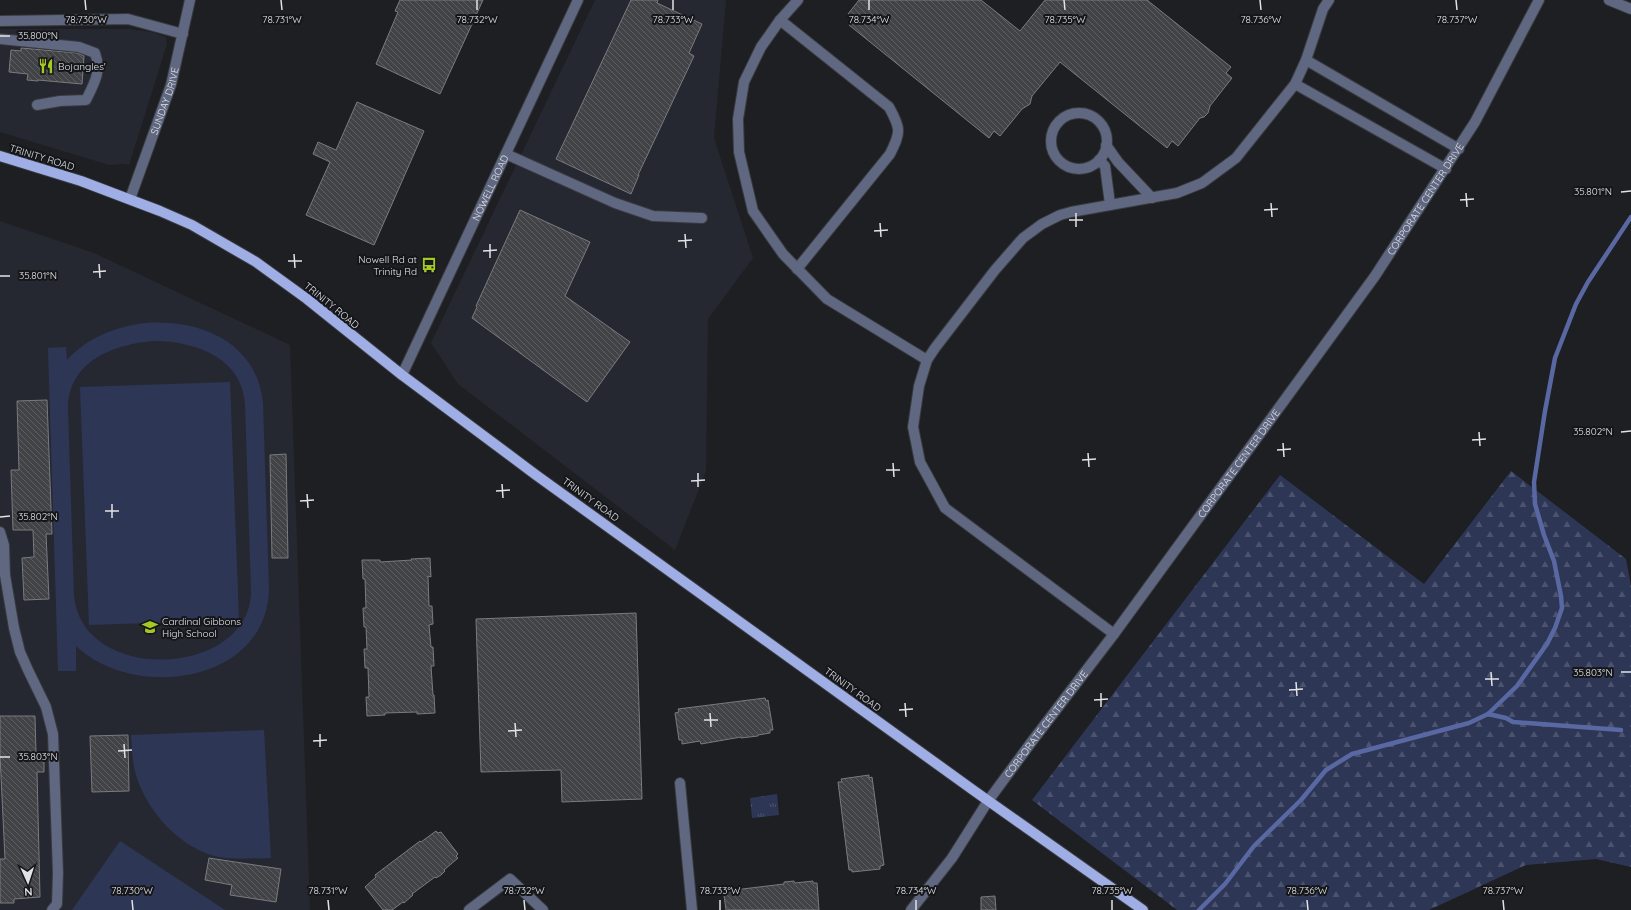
<svg xmlns="http://www.w3.org/2000/svg" width="1631" height="910" viewBox="0 0 1631 910" font-family="Quicksand,sans-serif">
  <style>
    .built { fill: #262831 }
    .grass { fill: url(#grass-tufts) }
    .forest { fill: url(#forest-firs) }
    .garden { fill: #2e3656; fill-rule: evenodd }
    .lines { fill: none; stroke-linecap: round; stroke-linejoin: round }
    .stream { stroke: #5968a2; stroke-width: 4.5 }
    .building { fill: url(#building-back-hatch); stroke: #7a7b80 }
    .minor-casing { stroke: #393a3e; stroke-width: 12 }
    .major-casing { stroke: #393a3e; stroke-width: 12 }
    .minor { stroke: #5f6781; stroke-width: 10 }
    .major { stroke: #9faee4; stroke-width: 10 }
    .ticks { fill: none; stroke: #e2e3e5; stroke-width: 1.5 }
    .labels { text-anchor: middle; stroke-width: 4; stroke-linejoin: round; paint-order: stroke }
    .poi-label { font-size: 10px; fill: #e2e3e5; stroke: #15161a; text-anchor: start }
    .street-label { font-size: 10px; fill: #e2e3e5; stroke: #15161a }
    .ticks-label { font-size: 10px; text-anchor: middle; fill: #e2e3e5; stroke: #15161a; stroke-width: 4; stroke-linejoin: round; paint-order: stroke }
  </style>
  <defs>
    <pattern id="grass-tufts" width="24" height="20" patternUnits="userSpaceOnUse"><rect width="24" height="20" fill="#2e3656"/><path d="M3 7l-1-3M5 7V3M7 7l1-3M15 17l-1-3M17 17v-4M19 17l1-3" fill="none" stroke="#4c536e"/></pattern>
    <pattern id="forest-firs" width="22" height="20" patternUnits="userSpaceOnUse"><rect width="22" height="20" fill="#2e3656"/><path d="M5 1l3.5 6h-7zM16 11l3.5 6h-7z" fill="#4c536e"/></pattern>
    <pattern id="building-back-hatch" width="6" height="6" patternUnits="userSpaceOnUse"><rect width="6" height="6" fill="#424347"/><path d="M-1 5l2 2M0 0l6 6M5-1l2 2" fill="none" stroke="#5d5e61"/></pattern>
  </defs>
  <rect width="100%" height="100%" fill="#1e1f23"/>
  <g class="built">
    <path d="M595 0H726L714 138 753 258 708 319 706 471 675 550 458 384 431 343Z"/>
    <path d="M0 29H130L151 32 166 37 167 44 129 165 124 164 109 165 0 132Z"/>
    <path d="M0 221 94 253 290 345 310 910H0Z"/>
  </g>
  <path class="grass" d="M777 794 779 815 752 818 750 798Z"/>
  <path class="forest" d="M1511 471 1626 559 1631 586V867L1596 859 1526 865 1429 910H1177L1032 800 1280 475 1424 584Z"/>
  <g class="garden">
    <path d="M145 323C200 319 257 342 263 403L269 590C266 684 134 701 76 646V671H58L48 348 66 347 67 360C88 337 115 327 145 323ZM154 341C194 341 242 357 245 404L251 591C251 677 83 686 74 596L68 409C68 361 114 344 154 341Z"/>
    <path d="M230 382 239 620 89 625 80 387Z"/>
    <path d="M264 730 271 858C254 858 236 860 219 857 181 849 147 812 136 775 132 762 132 748 131 735Z"/>
    <path d="M120 841 225 910H72Z"/>
  </g>
  <g class="lines">
    <g class="stream">
      <path d="M1488 714 1506 718 1513 722 1621 730"/>
      <path d="M1199 910 1225 884 1254 846 1301 800 1326 770 1352 754 1469 723 1488 714 1517 686 1547 644 1555 628 1562 608 1561 596 1554 561 1544 535 1535 504 1534 482 1545 411 1555 358 1576 304 1588 282 1631 217"/>
    </g>
  </g>
  <g class="building">
    <path d="M400 0H483L440 94 376 64 398 12 395 11Z"/>
    <path d="M631 0H658L657 3 702 24 689 53 694 56 638 175H639L631 194 556 159Z"/>
    <path d="M859 0H981L1020 31 1045 0H1147L1231 67 1226 73 1232 78 1210 106 1208 113 1204 117 1200 118 1178 146 1172 141 1167 148 1060 62 1032 96 1030 104 1022 109 1000 136 994 131 989 138 849 25 854 19 848 14Z"/>
    <path d="M21 48 78 53 84 56 82 84 38 80V81L27 80 28 74 9 72 11 50 21 51Z"/>
    <path d="M357 102 424 131 374 245 306 215 330 162 313 154 318 142 336 150Z"/>
    <path d="M520 210 590 242 565 296 630 342 587 402 472 318 477 307 476 306Z"/>
    <path d="M47 400 52 534H46L49 599 24 600 22 558 34 557 33 530H13L11 470H19L17 401Z"/>
    <path d="M286 454 288 558H272L270 455Z"/>
    <path d="M430 558 431 577 428 576 429 606H432L433 624 429 625 431 647H433L434 666H431L433 695H434L435 713 417 714V712L385 713V715L367 716 366 697H369L368 668H365L364 649H367L366 627H364L363 608H366L365 579H363L362 560H380V562L412 560 411 559Z"/>
    <path d="M636 613 642 799 562 802 561 770 481 772 476 619Z"/>
    <path d="M765 698 766 701 768 700 773 730H770V733L758 735V736L741 738V737L701 744 700 741 682 744V740H679L675 713 679 712 678 709Z"/>
    <path d="M0 716H35L36 754H44V772H37L40 897 14 899V903H0V859H5L0 755Z"/>
    <path d="M128 735 129 791 92 792 90 736Z"/>
    <path d="M869 775V778L872 777 884 865 880 866V869L852 872V870H849L838 782H842L841 779Z"/>
    <path d="M436 831 438 833 441 832 458 854 456 856 458 858 444 870 445 871 441 875 436 878 435 877 412 894 413 895 404 903 403 902 392 910H383L365 887 376 877 375 875 420 841 421 842Z"/>
    <path d="M209 858 281 869 276 902 230 895 232 885 205 880Z"/>
    <path d="M794 881 795 883 813 881V883H817L819 910H726L724 895H726V891L784 884V882Z"/>
    <path d="M995 896 996 910H981V897Z"/>
  </g>
  <g class="lines">
    <defs>
      <g id="minor">
        <path d="M798 0 780 20 761 47 744 82 738 119 739 152 753 211 783 254 827 299 927 360"/>
        <path d="M1609 0 1631 9"/>
        <path d="M780 20 889 107C901 129 901 132 890 154L797 269"/>
        <path d="M0 21 128 19 183 34"/>
        <path d="M0 39 79 47 95 53C102 71 94 84 86 100L60 101 37 105"/>
        <path d="M1306 60 1459 149"/>
        <path d="M1295 84 1446 169"/>
        <circle cx="1079" cy="141" r="28"/>
        <path d="M1106 145 1118 162 1152 198"/>
        <path d="M506 154 615 203 653 216 702 218"/>
        <path d="M1099 160 1105 166 1110 204"/>
        <path id="s1" d="M130 199 171 85 190 0"/>
        <path id="s2" d="M402 375 578 0"/>
        <path d="M0 532 4 545 5 575 14 628 20 652 28 670 46 707 53 734 58 873 57 904 52 910"/>
        <path d="M1114 634 945 508 920 462 913 427 919 386 927 360 935 348 995 270 1023 238 1042 224 1060 215 1071 212 1177 193 1202 183 1236 158 1295 84 1306 60 1323 9 1329 0"/>
        <path d="M680 783 692 910"/>
        <path d="M469 910 510 879 543 910"/>
        <path id="s3" d="M911 910 952 858 988 801 1033 740 1114 634 1375 276 1475 122 1539 0"/>
      </g>
      <path id="major" d="M0 156 81 181 160 211 192 225 256 262 307 299 402 375 536 475 973 790 1143 910"/>
    </defs>
    <use href="#minor" class="minor-casing"/>
    <use href="#major" class="major-casing"/>
    <use href="#minor" class="minor"/>
    <use href="#major" class="major"/>
  </g>
  <path class="ticks" d="M85 0 86 10M281 0 282 10M477 0V10M673 0V10M869 0V10M1064 0 1065 10M1260 0 1261 10M1456 0 1457 10M0 36H10M1621 192 1631 191M1466 193 1467 207M1460 200 1474 199M1271 203 1272 217M1264 210 1278 209M1076 213V227M1069 220H1083M880 223 881 237M874 231 888 230M685 234 686 248M678 241 692 240M490 244V258M483 251 497 250M294 254 295 268M288 261H302M99 264 100 278M93 272 106 271M0 276H10M1479 432 1480 446M1621 432 1631 431M1472 440 1486 439M1283 443 1284 457M1277 450 1291 449M1088 453 1089 467M1082 460 1096 459M893 463 894 477M886 470H900M698 473V487M691 481 705 480M502 484 503 498M496 491 510 490M307 494 308 508M300 501 314 500M112 504V518M105 511H119M0 517 10 516M1491 672 1492 686M1621 672H1631M1485 679H1499M1296 682 1297 696M1289 690 1303 689M1101 693V707M1094 700 1108 699M905 703 906 717M899 710 913 709M710 713 711 727M704 720H718M515 723 516 737M508 731 522 730M320 734V747M313 741 327 740M124 744 125 758M118 751 132 750M0 757H10M132 900 133 910M328 900 329 910M524 900 525 910M720 900V910M916 900V910M1112 900V910M1307 900 1308 910M1503 900 1504 910"/>
  <defs>
    <symbol id="restaurant-bare" viewBox="-9 -9 18 18"><path d="M-5-6h1v4h1v-4h1v4h1v-4h1v5L-1.5 .5V6h-2V.5L-5-1ZM5-6V6H3V1.5H1.5Q1.5-4 5-6Z" fill="#a4c824" stroke="#15161a" stroke-width="2.5" paint-order="stroke"/></symbol>
    <symbol id="bus-bare" viewBox="-9 -9 18 18"><path d="M-5-6H5V4H4V6H2V4H-2V6H-4V4H-5ZM-3.5-4V0h7V-4ZM-3.5 1.2v1.5H-2V1.2ZM2 1.2v1.5H3.5V1.2Z" fill="#a4c824" stroke="#15161a" stroke-width="2.5" paint-order="stroke"/></symbol>
    <symbol id="school-bare" viewBox="-9 -9 18 18"><path d="M0-5L7-2L0 1L-7-2ZM-4 1L0 2.5L4 1V4Q0 6-4 4Z" fill="#a4c824" stroke="#15161a" stroke-width="2.5" paint-order="stroke"/></symbol>
  </defs>
  <g fill-rule="evenodd">
    <use href="#restaurant-bare" x="35" y="55" width="22" height="22"/>
    <use href="#bus-bare" x="418" y="254" width="22" height="22"/>
    <use href="#school-bare" x="139" y="616" width="22" height="22"/>
  </g>
  <g class="labels">
    <g class="poi-label">
      <text x="58" y="70">Bojangles'</text>
      <text x="417" y="263" text-anchor="end">Nowell Rd at<tspan x="417" dy="12">Trinity Rd</tspan></text>
      <text x="162" y="625">Cardinal Gibbons<tspan x="162" dy="12">High School</tspan></text>
    </g>
    <g class="street-label">
      <text dy="4" stroke="none"><textPath href="#s1" startOffset="104">SUNDAY DRIVE</textPath></text>
      <text transform="translate(42 157) rotate(17)" y="4">TRINITY ROAD</text>
      <text dy="4" stroke="none"><textPath href="#s2" startOffset="207">NOWELL ROAD</textPath></text>
      <text dy="4" stroke="none"><textPath href="#s3" startOffset="878">CORPORATE CENTER DRIVE</textPath></text>
      <text transform="translate(332 305) rotate(39)" y="4">TRINITY ROAD</text>
      <text dy="4" stroke="none"><textPath href="#s3" startOffset="554">CORPORATE CENTER DRIVE</textPath></text>
      <text transform="translate(591 499) rotate(36)" y="4">TRINITY ROAD</text>
      <text transform="translate(853 689) rotate(36)" y="4">TRINITY ROAD</text>
      <text dy="4" stroke="none"><textPath href="#s3" startOffset="230">CORPORATE CENTER DRIVE</textPath></text>
    </g>
  </g>
  <g class="ticks-label">
    <text x="86" y="23">78.730°W</text>
    <text x="282" y="23">78.731°W</text>
    <text x="477" y="23">78.732°W</text>
    <text x="673" y="23">78.733°W</text>
    <text x="869" y="23">78.734°W</text>
    <text x="1065" y="23">78.735°W</text>
    <text x="1261" y="23">78.736°W</text>
    <text x="1457" y="23">78.737°W</text>
    <text x="38" y="39">35.800°N</text>
    <text x="1593" y="195">35.801°N</text>
    <text x="38" y="279">35.801°N</text>
    <text x="1593" y="435">35.802°N</text>
    <text x="38" y="520">35.802°N</text>
    <text x="1593" y="676">35.803°N</text>
    <text x="38" y="760">35.803°N</text>
    <text x="132" y="894">78.730°W</text>
    <text x="328" y="894">78.731°W</text>
    <text x="524" y="894">78.732°W</text>
    <text x="720" y="894">78.733°W</text>
    <text x="916" y="894">78.734°W</text>
    <text x="1112" y="894">78.735°W</text>
    <text x="1307" y="894">78.736°W</text>
    <text x="1503" y="894">78.737°W</text>
  </g>
  <g transform="translate(28 882) rotate(177)" stroke="#15161a" stroke-width="3" paint-order="stroke">
  <path d="M0-3L7 15L0 10L-7 15Z" fill="#e2e3e5"/>
  <text y="-6" font-size="11" font-weight="bold" text-anchor="middle" fill="#e2e3e5">N</text>
  </g>
</svg>
